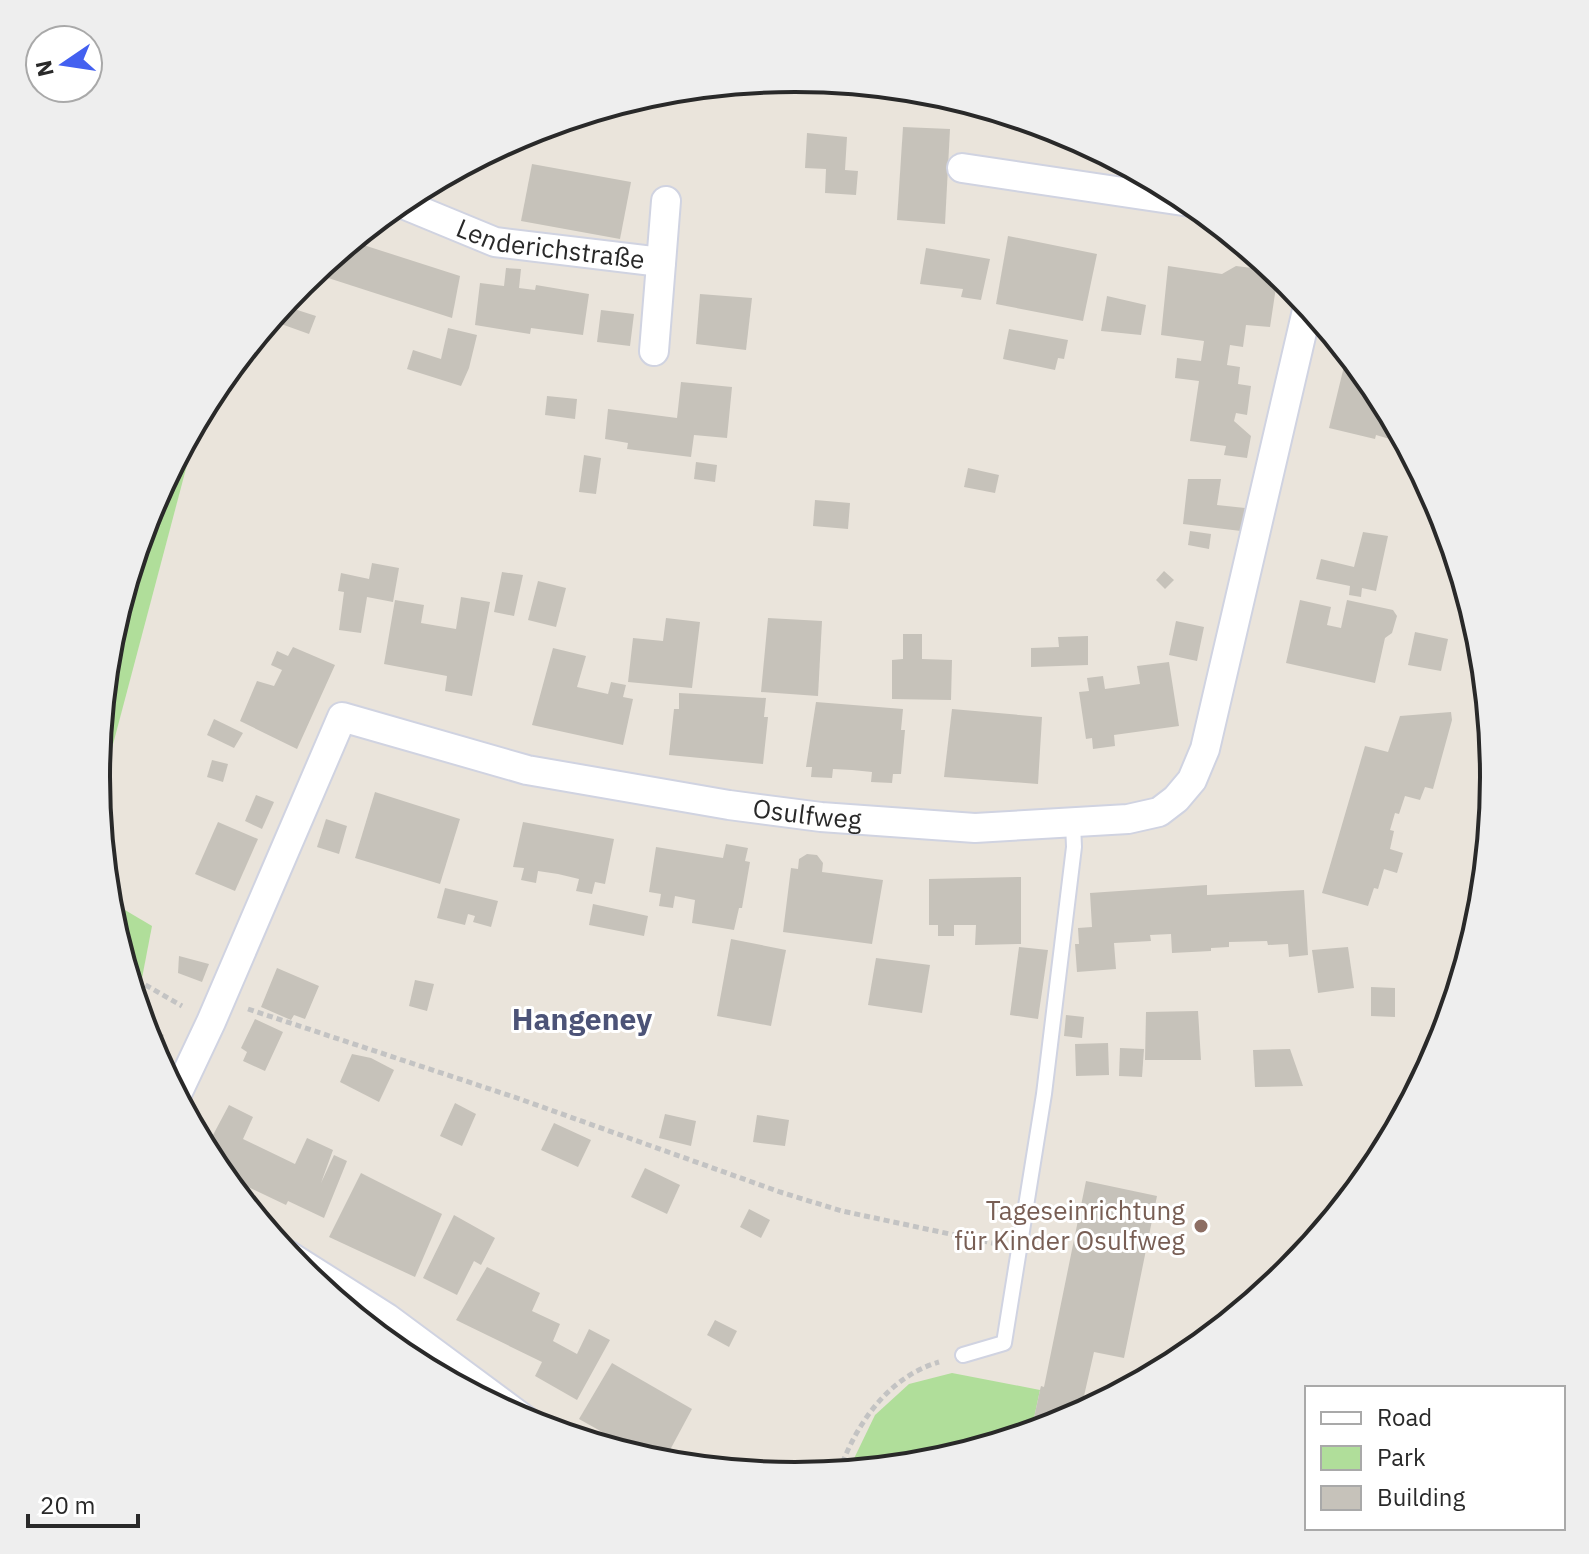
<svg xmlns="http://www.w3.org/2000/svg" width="1589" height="1554" viewBox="0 0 1589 1554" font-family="'IBM Plex Sans',sans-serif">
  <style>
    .green { fill: #b0de9a }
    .building { fill: #c6c2ba }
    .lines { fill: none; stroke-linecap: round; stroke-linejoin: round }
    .lane-casing { stroke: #d0d3e1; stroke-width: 18 }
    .street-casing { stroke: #d0d3e1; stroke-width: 32 }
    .path { stroke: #c3c3c3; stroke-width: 5; stroke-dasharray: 6 4; stroke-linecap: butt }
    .lane { stroke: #fff; stroke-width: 14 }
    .street { stroke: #fff; stroke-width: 28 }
    .education-dot { fill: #8d6e63; stroke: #fff; stroke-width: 3 }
    .labels { text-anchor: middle; stroke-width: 6; stroke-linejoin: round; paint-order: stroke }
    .street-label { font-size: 26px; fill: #292929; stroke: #fff }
    .education-label { font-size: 26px; fill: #785e54; stroke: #fff; text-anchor: end }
    .quarter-label { font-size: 30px; font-weight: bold; fill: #4c5377; stroke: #fff }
    .rim { fill: none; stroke: #292929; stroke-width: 4 }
  </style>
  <rect width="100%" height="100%" fill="#eae4db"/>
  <g class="green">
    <path d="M201 412 98 801 96 777 109 640 149 509Z"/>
    <path d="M108 900 152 926 138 999 134 996 109 913Z"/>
    <path d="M952 1373 1040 1390 1031 1432 930 1463 848 1471 875 1415 909 1384Z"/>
  </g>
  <g class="building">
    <path d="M903 127 950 129 945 224 897 220Z"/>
    <path d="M807 133 847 137 845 170 858 171 856 195 825 193 826 169 805 168Z"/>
    <path d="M532 164 631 182 620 239 521 221Z"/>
    <path d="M1008 236 1097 254 1083 321 996 304Z"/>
    <path d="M351 241 460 276 452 318 322 276 327 261Z"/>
    <path d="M926 248 990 259 981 300 961 297 963 289 920 284Z"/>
    <path d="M1168 266 1222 274 1236 266 1275 271 1278 274 1270 327 1246 325 1243 347 1230 345 1227 365 1240 367 1238 384 1251 386 1247 415 1236 413 1234 421 1251 436 1247 458 1224 455 1226 446 1190 441 1199 381 1175 378 1177 358 1201 361 1204 341 1161 335Z"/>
    <path d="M506 268 521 269 519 288 535 290 536 285 589 294 583 335 531 328 530 334 475 325 480 283 504 286Z"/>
    <path d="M293 293 288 307 316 316 309 334 270 320Z"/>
    <path d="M700 294 752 298 746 350 696 344Z"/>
    <path d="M1107 296 1146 305 1141 335 1101 331Z"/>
    <path d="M601 310 634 314 630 346 597 342Z"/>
    <path d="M448 328 477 335 469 368 461 386 407 369 413 350 441 359Z"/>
    <path d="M1009 329 1068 340 1064 359 1058 358 1055 370 1003 359Z"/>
    <path d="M1347 354 1376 389 1384 403 1381 414 1391 416 1394 422 1390 439 1376 435 1375 439 1329 428Z"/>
    <path d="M681 382 732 387 727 438 694 435 691 457 627 449 628 443 605 439 608 409 677 418Z"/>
    <path d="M547 396 577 399 575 419 545 415Z"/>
    <path d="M584 455 601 458 596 494 579 492Z"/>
    <path d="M696 462 717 465 715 482 694 479Z"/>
    <path d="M968 468 999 475 995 493 964 487Z"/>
    <path d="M1188 479H1221L1217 505 1245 508 1241 531 1183 524Z"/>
    <path d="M815 500 850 503 848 529 813 526Z"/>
    <path d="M1190 531 1211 534 1209 549 1188 545Z"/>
    <path d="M1363 532 1388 536 1376 591 1362 588 1361 597 1349 595 1350 586 1316 579 1321 559 1354 567Z"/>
    <path d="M372 563 399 568 393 602 367 597 361 633 339 630 344 592 338 591 341 573 369 579Z"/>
    <path d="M1164 571 1174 580 1165 589 1156 580Z"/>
    <path d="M502 572 523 575 514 616 494 612Z"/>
    <path d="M538 581 566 588 556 627 528 620Z"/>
    <path d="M461 597 490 602 472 696 445 691 447 676 384 664 395 600 424 605 421 623 456 629Z"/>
    <path d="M1300 600 1331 607 1327 625 1341 628 1347 600 1393 610 1397 616 1392 633 1385 638 1375 683 1286 663Z"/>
    <path d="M666 618 700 622 692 688 628 682 633 638 663 641Z"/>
    <path d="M768 618 822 621 818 696 761 692Z"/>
    <path d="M1176 621 1204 627 1197 661 1169 655Z"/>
    <path d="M1415 632 1448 639 1441 671 1408 665Z"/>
    <path d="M903 634H922V659L952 660 951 700 892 699V660L903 659Z"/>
    <path d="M1088 636V665L1031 667V648L1059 647 1058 637Z"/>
    <path d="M293 647 335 665 297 749 240 721 257 681 274 686 282 670 271 665 277 651 288 656Z"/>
    <path d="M553 648 586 656 577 687 608 694 611 682 626 685 623 697 633 699 623 745 532 725Z"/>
    <path d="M1169 662 1179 726 1114 735 1115 746 1093 749 1092 738 1086 739 1079 692 1089 691 1087 678 1103 676 1105 689 1140 684 1137 666Z"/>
    <path d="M679 693 766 698 764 717H768L763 764 669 755 674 709H679Z"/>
    <path d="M816 702 903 709 901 730H905L901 774H893L892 783 871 782 872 772 852 770 833 769 832 778 811 777 812 767H806Z"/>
    <path d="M952 709 1042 717 1038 784 944 777Z"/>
    <path d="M1451 712 1452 720 1433 789 1425 787 1420 800 1405 796 1399 814 1395 813 1390 830 1394 831 1390 849 1403 853 1397 873 1384 869 1378 889 1374 888 1368 906 1322 893 1365 746 1388 752 1400 716Z"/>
    <path d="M214 719 243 733 234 748 207 735Z"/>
    <path d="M212 760 228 764 223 782 207 777Z"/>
    <path d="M375 792 460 819 440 884 355 858Z"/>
    <path d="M256 795 274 802 262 829 245 821Z"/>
    <path d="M326 819 347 826 339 854 317 847Z"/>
    <path d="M218 822 258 839 235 891 195 874Z"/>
    <path d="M523 822 614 839 605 884 595 882 592 894 576 891 579 879 558 874 538 871 536 883 521 880 524 868 513 867Z"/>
    <path d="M726 844 748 848 745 861 750 862 742 908H739L734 930 692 923 695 900 675 896 673 908 659 906 661 894 649 892 656 847 723 858Z"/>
    <path d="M807 854 817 855 823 863 822 872 883 880 872 944 783 932 791 868 798 869 799 859Z"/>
    <path d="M1021 877V944L975 945 976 925H954V936H938V925H929V879Z"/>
    <path d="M1207 885V895L1304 890 1308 955 1289 957 1288 944 1268 945 1267 941 1229 942V947L1211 948V951L1172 953 1171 934 1150 935 1151 941 1114 943 1116 969 1077 972 1075 944H1079L1078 928 1092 927 1090 893Z"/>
    <path d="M445 888 498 901 491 927 473 922 475 916 468 914 465 925 437 918Z"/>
    <path d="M593 904 648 916 644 936 589 925Z"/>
    <path d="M731 939 786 950 771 1026 717 1016Z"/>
    <path d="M1019 947 1048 950 1038 1019 1010 1015Z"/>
    <path d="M1348 947 1354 988 1318 993 1312 950Z"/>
    <path d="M179 956 209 964 202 982 178 973Z"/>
    <path d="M876 958 930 965 922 1013 868 1005Z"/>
    <path d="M277 968 319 986 305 1019 294 1015 291 1020 261 1007Z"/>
    <path d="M415 980 434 984 427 1011 409 1006Z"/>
    <path d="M1371 987 1395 988V1017L1371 1016Z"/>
    <path d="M1198 1011 1201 1060H1145L1146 1012Z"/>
    <path d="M1066 1015 1084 1017 1082 1038 1064 1036Z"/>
    <path d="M255 1019 283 1032 265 1071 243 1061 247 1052 241 1048Z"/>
    <path d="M143 1024 164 1035 154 1054 149 1044Z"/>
    <path d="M1108 1043 1109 1075 1076 1076 1075 1044Z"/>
    <path d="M1120 1048 1144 1049 1142 1077 1119 1076Z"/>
    <path d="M1290 1049 1303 1086 1255 1087 1253 1050Z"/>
    <path d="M352 1054 371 1058 394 1070 379 1102 340 1082Z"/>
    <path d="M455 1103 476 1114 462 1146 440 1136Z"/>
    <path d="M229 1105 253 1117 243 1139 295 1164 307 1138 333 1150 321 1183 334 1155 347 1161 324 1218 288 1201 286 1205 219 1173 205 1150Z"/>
    <path d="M665 1114 696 1121 691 1146 659 1138Z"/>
    <path d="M757 1115 789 1120 785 1146 753 1142Z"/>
    <path d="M554 1123 591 1140 578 1167 541 1150Z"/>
    <path d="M645 1168 680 1185 667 1214 631 1197Z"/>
    <path d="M361 1173 442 1214 415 1277 329 1237Z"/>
    <path d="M1086 1181 1157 1196 1124 1358 1094 1352 1084 1396 1104 1400 1062 1423 1031 1432 1040 1390 1041 1386 1044 1387Z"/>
    <path d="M749 1209 770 1220 761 1238 740 1227Z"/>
    <path d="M454 1215 495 1238 481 1265 474 1261 457 1295 423 1278Z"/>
    <path d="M487 1267 540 1293 532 1311 560 1324 553 1341 577 1354 589 1329 610 1340 577 1400 535 1376 542 1362 456 1320Z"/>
    <path d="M715 1320 737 1331 729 1347 707 1335Z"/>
    <path d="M612 1363 692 1409 663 1463 654 1461 579 1419Z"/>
  </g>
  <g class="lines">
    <defs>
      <path id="lane" d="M963 1355 1004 1343 1044 1094 1074 847 1073 823"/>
      <g id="street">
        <path d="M962 168 1190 202"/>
        <path id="s1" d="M398 202 495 242 661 262"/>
        <path d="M654 351 666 201"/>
        <path id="s2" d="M176 1096 211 1022 342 717 527 770 729 805 821 817 975 828 1128 819 1159 812 1176 799 1192 780 1205 749 1308 306"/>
        <path d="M286 1254 387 1318 530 1424"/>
      </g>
    </defs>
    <use href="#lane" class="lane-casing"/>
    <use href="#street" class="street-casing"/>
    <g class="path">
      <path d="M128 975 182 1006"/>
      <path d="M248 1009 517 1098 780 1192 842 1211 997 1244"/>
      <path d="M839 1472C856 1424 888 1377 939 1362"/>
    </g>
    <use href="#lane" class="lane"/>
    <use href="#street" class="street"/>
  </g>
  <circle class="education-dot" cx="1201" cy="1226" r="8"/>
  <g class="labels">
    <g class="street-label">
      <text dy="9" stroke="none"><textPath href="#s1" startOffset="160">Lenderichstraße</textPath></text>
      <text dy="9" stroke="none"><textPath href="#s2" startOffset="890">Osulfweg</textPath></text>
    </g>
    <g class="education-label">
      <text x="1185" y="1220">Tageseinrichtung<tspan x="1185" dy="30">für Kinder Osulfweg</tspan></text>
    </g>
    <g class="quarter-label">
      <text x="582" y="1030">Hangeney</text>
    </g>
  </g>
  <path d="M0 0H1589V1554H0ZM110 777a685 685 0 1 1 1370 0a685 685 0 1 1-1370 0Z" fill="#eee" fill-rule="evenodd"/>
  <path class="rim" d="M110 777a685 685 0 1 1 1370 0a685 685 0 1 1-1370 0Z"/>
  <rect x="1305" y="1386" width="260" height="144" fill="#ffffff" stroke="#a9a9a9" stroke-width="2"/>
  <rect x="1321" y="1412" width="40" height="12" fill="#ffffff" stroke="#a9a9a9" stroke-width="2"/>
  <text x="1377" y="1426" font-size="24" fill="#292929">Road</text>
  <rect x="1321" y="1446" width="40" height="24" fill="#b0de9a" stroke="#a9a9a9" stroke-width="2"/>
  <text x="1377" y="1466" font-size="24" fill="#292929">Park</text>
  <rect x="1321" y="1486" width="40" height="24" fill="#c6c2ba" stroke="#a9a9a9" stroke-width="2"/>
  <text x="1377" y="1506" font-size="24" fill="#292929">Building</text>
  <g transform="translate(64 64) rotate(257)"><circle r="38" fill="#ffffff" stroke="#a9a9a9" stroke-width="2"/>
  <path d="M0-6L14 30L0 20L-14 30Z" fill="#4360f0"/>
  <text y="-12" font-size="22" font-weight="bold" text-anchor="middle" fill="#292929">N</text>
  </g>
  <path d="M28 1514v12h110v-12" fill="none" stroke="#292929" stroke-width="4"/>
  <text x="40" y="1514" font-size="24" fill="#292929" stroke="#ffffff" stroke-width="6" paint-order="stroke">20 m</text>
</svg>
